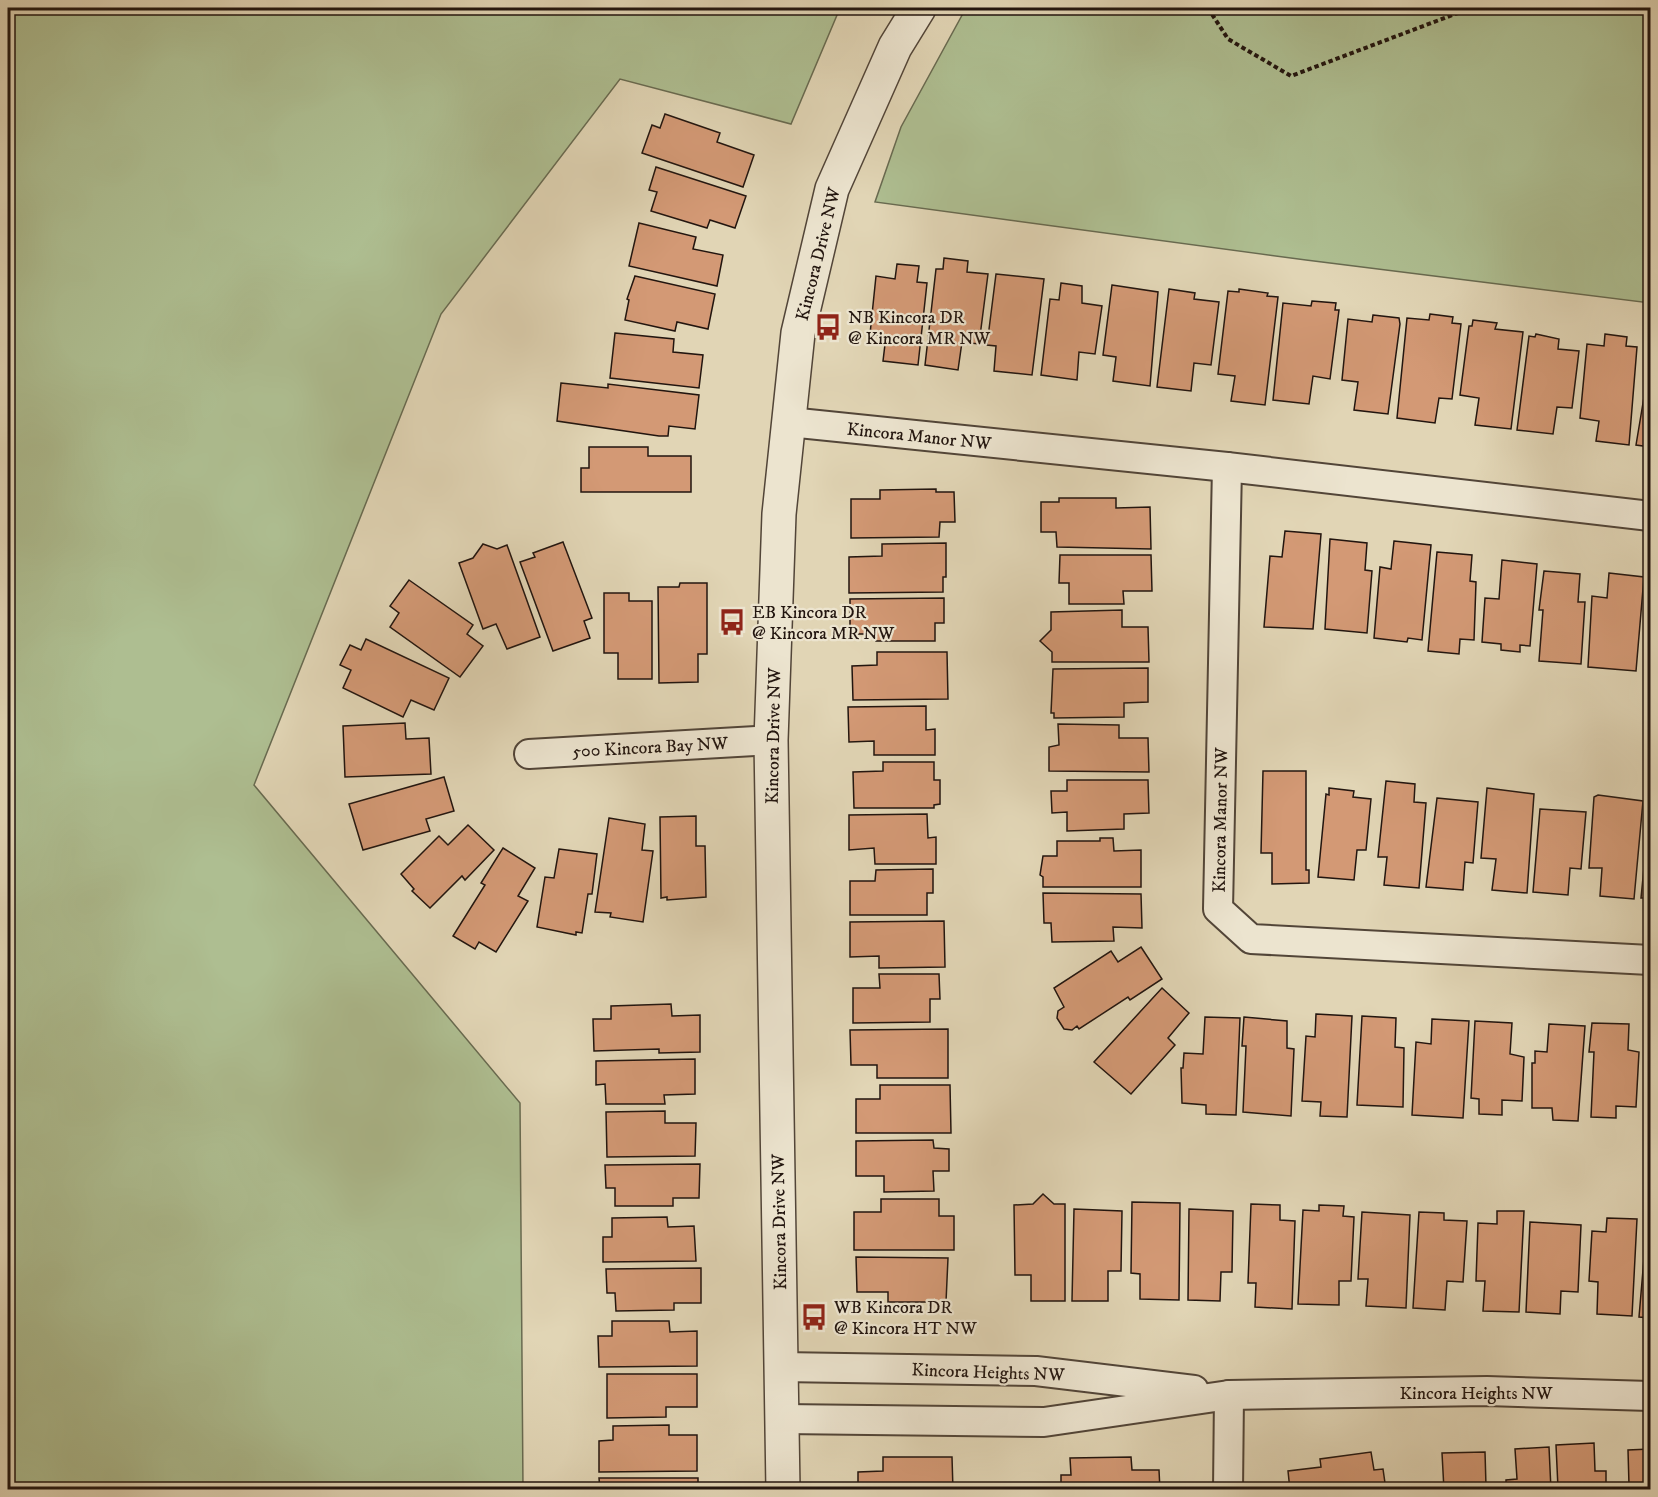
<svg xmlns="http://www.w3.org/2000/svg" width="1658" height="1497" viewBox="0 0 1658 1497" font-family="'IM FELL DW Pica',serif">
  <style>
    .green { fill: #aebe91; stroke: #686a50; stroke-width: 1.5 }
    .building { fill: #d39975; stroke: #22150f; stroke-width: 1.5 }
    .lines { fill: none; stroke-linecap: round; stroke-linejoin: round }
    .minor-casing { stroke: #524538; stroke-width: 32 }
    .tertiary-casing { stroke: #524538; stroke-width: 36 }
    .path { stroke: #22150f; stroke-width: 4; stroke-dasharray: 4.5 3; stroke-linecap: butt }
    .minor { stroke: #ece4cf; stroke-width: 28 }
    .tertiary { stroke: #ece4cf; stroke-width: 33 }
    .labels { text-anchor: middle; stroke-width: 4.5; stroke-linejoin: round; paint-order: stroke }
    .street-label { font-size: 18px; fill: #22150f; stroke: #ece4cf }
    .poi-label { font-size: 18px; fill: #22150f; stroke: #ece4cf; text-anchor: start }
  </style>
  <rect width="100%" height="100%" fill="#e1d5b5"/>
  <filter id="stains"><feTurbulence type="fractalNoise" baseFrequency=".00333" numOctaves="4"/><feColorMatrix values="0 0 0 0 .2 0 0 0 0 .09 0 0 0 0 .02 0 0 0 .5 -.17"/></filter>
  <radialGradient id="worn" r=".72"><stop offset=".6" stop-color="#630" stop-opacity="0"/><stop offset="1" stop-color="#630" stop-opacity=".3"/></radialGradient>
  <g class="green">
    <path d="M8 8H840L791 124 620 79 441 314 254 785 520 1103 523 1489H8Z"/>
    <path d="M966 8H1650V303L1306 260 875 202 901 127Z"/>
  </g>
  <g class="building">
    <path d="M665 114 720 133 717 142 754 155 743 187 642 153 652 125 660 128Z"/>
    <path d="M656 167 746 196 735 228 710 220 707 228 651 211 657 192 649 190Z"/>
    <path d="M639 223 696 237 693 249 723 255 717 286 629 266Z"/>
    <path d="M944 258 968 261 967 272 988 274 979 344 962 342 958 370 925 365 936 269H943Z"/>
    <path d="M897 264 919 266 917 282 927 283 918 365 883 361 886 336 870 334 876 276 895 279Z"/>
    <path d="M996 274 1044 279 1032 375 994 371 996 346 987 345Z"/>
    <path d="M635 276 715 294 708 329 677 322 675 331 625 320 629 300 627 299Z"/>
    <path d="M1061 283 1082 286V303L1102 306 1095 354 1079 352 1077 380 1041 375 1050 299 1059 300Z"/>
    <path d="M1112 285 1158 292 1150 386 1113 381 1116 357 1103 355Z"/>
    <path d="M1169 289 1195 293 1194 299 1219 302 1211 365 1194 363 1191 391 1157 387Z"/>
    <path d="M1239 289 1268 293 1267 296 1278 297 1265 405 1231 401 1235 376 1218 374 1228 291 1239 292Z"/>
    <path d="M1312 301 1336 303 1335 310H1339L1330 379 1313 376 1309 404 1273 400 1283 303 1311 306Z"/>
    <path d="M1430 314 1453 317 1452 323 1461 324 1452 399 1439 398 1435 423 1397 418 1407 318 1429 320Z"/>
    <path d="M1373 315 1399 318 1400 324 1388 414 1354 410 1358 382 1342 380 1348 319 1372 322Z"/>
    <path d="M1473 320 1497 323 1495 329 1523 332 1511 429 1475 425 1479 398 1460 395 1469 326H1472Z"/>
    <path d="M615 333 674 339 673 352 703 355 699 388 610 378Z"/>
    <path d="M1536 334 1559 339 1558 349 1579 351 1572 408 1557 407 1553 434 1517 430 1529 336 1535 337Z"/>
    <path d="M1605 334 1627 337 1626 346 1637 347 1629 445 1596 441 1599 421 1580 418 1587 344 1604 346Z"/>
    <path d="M1650 361V447L1636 445Z"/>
    <path d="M561 383 608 388V384L699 395 695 429 669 426 668 436H659L557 421Z"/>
    <path d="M589 447H648V456H691V492H581V468H589Z"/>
    <path d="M936 489V492H954L955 522H940L939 537 851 538V499H880V490Z"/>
    <path d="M1059 498H1116V508L1150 507 1151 549 1057 547 1056 532H1041V502H1059Z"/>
    <path d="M1285 531 1321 534 1313 629 1264 627 1270 556 1282 557Z"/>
    <path d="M1330 539 1367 543 1365 570 1372 571 1367 633 1325 629Z"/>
    <path d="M1394 541 1431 545 1422 640 1408 638 1407 642 1374 638 1380 567 1391 569Z"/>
    <path d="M563 542 592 618 584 621 590 638 553 651 520 562 535 557 533 553Z"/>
    <path d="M946 543V577H943V592L849 593V557L882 556V544Z"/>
    <path d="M483 544 497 549 507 545 540 637 507 649 496 624 483 629 459 563 473 558Z"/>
    <path d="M1437 552 1472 555 1470 581 1476 582 1474 640 1460 639 1459 654 1428 651Z"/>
    <path d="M1060 555H1151L1152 591H1123L1124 604H1069V583H1059Z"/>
    <path d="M1502 560 1537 564 1530 646 1520 645V652L1501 650V644L1482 642 1485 598 1499 599Z"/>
    <path d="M1544 571 1580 574 1578 602H1585L1581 664 1539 661 1543 610H1539Z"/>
    <path d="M1609 573 1644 577 1636 671 1588 667 1592 596 1607 598Z"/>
    <path d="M409 580 473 625 467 634 483 646 460 677 390 627 399 613 390 606Z"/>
    <path d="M1650 580V669L1645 668 1649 619 1646 618Z"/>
    <path d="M680 583H707V654H698V682L659 683 658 587H679Z"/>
    <path d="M604 593H629V601H652V679H618V653H604Z"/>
    <path d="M944 598V623H935V641H876V634H850V599Z"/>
    <path d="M1122 610V627H1148L1149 662H1052V652L1040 641 1051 630V612Z"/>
    <path d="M366 639 449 678 434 710 411 700 403 717 343 688 351 670 340 665 350 645 361 650Z"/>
    <path d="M877 652H947L948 699 853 700 852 666 877 665Z"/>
    <path d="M1148 668V702L1124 703V717L1054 718V713H1051L1053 669Z"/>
    <path d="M926 706V730L935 729V755H874V741L849 742 848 707Z"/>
    <path d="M405 723 406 739 429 738 431 774 345 777 343 726Z"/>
    <path d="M1058 724 1119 725V738H1148L1149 772 1049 771V747L1059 745Z"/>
    <path d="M883 762H934V780H940V804L934 805V808H854L853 772 883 771Z"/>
    <path d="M1263 771H1306V870H1309V883L1272 884V853H1261Z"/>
    <path d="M444 777 454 811 426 819 430 831 363 850 349 804Z"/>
    <path d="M1067 780H1148L1149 813 1124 814V829L1067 831V812L1052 813 1051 791H1067Z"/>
    <path d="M1386 781 1415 784 1414 802 1426 803 1419 888 1384 885 1387 857H1378Z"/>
    <path d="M1329 788 1354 791 1353 797 1371 799 1366 850H1357L1354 880 1318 877 1326 794 1329 795Z"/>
    <path d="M1487 788 1534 794 1527 893 1492 890 1496 859 1481 858Z"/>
    <path d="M1598 795 1643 801 1634 899 1600 896 1602 868H1589L1594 797Z"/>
    <path d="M1437 798 1478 802 1473 863 1465 862 1463 890 1426 887Z"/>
    <path d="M1540 809 1586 812 1581 869 1570 868 1568 895 1533 892Z"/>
    <path d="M927 814 928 838 936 837V864H875L874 848 849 850V815Z"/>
    <path d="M696 816V846H705L706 897 667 900V897L661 898 660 817Z"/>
    <path d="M1649 817H1650V898H1641Z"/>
    <path d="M609 818 645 824 642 850 653 851 643 922 610 917 611 913 595 912Z"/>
    <path d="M468 825 494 850 465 880 462 876 430 908 412 891 414 889 401 874 439 836 448 845Z"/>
    <path d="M1100 838H1113L1114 851 1141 850V887H1043V877L1040 875 1043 856H1057V841H1100Z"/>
    <path d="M503 848 535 868 518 896 528 901 496 952 479 942 475 949 453 936 485 885 481 883Z"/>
    <path d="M559 849 597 854 592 894H588L582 933 576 932V935L537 927 545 877 554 878Z"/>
    <path d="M933 869V893H927V915H850V881H875L876 870Z"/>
    <path d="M1043 893 1141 894 1142 928 1113 927 1114 941 1052 942 1051 923H1044Z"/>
    <path d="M944 921 945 967 879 968V956L850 957V922Z"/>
    <path d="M1141 947 1162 979 1130 1000 1128 997 1079 1029 1077 1026 1072 1030 1064 1029 1057 1018 1058 1011 1064 1007 1054 988 1111 951 1118 962Z"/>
    <path d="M879 974H939L940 999H930V1022L853 1023V988H880Z"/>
    <path d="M1162 988 1189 1013 1168 1038 1175 1045 1131 1094 1094 1062Z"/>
    <path d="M671 1004 672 1016 700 1015V1052L659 1053V1049L594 1051 593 1019H611V1006Z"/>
    <path d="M1316 1014 1352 1016 1347 1117 1320 1116 1321 1102 1302 1101 1306 1036 1315 1037Z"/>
    <path d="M1362 1016 1396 1018 1395 1047 1404 1048 1403 1107 1357 1105Z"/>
    <path d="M1205 1017 1240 1018 1236 1115 1206 1114V1105L1182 1103 1181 1068H1183L1184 1053 1203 1054Z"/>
    <path d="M1244 1017 1287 1021V1048L1294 1049 1291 1116 1243 1112 1246 1046H1242Z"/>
    <path d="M1432 1019 1469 1021 1463 1118 1412 1115 1416 1042 1431 1044Z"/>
    <path d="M1475 1021 1512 1023 1510 1054 1524 1057 1522 1101 1502 1100V1115L1479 1114V1099L1471 1098Z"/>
    <path d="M1592 1023 1629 1024 1628 1050 1639 1052 1636 1107 1616 1106V1118L1591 1117 1594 1052H1589Z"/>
    <path d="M1549 1024 1585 1026 1578 1121 1553 1120 1552 1108H1532V1063H1535V1051L1547 1052Z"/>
    <path d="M948 1029V1078H877V1065H851L850 1030Z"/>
    <path d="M1649 1057H1650V1121L1646 1120Z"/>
    <path d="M695 1059V1094L664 1095 665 1104H606L605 1084 596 1085V1061Z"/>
    <path d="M880 1085H950L951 1133H856V1099H880Z"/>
    <path d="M665 1111V1123H696L695 1156 607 1157 606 1112Z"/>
    <path d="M933 1140 934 1148 949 1149V1171H933L934 1191 884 1192V1176H856V1141Z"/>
    <path d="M700 1164 699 1198H673V1206H615V1188H606L605 1165Z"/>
    <path d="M1043 1194 1054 1204H1065V1301H1031V1275H1015L1014 1205 1033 1204Z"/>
    <path d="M881 1199H939V1216H954V1250H854V1212H881Z"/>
    <path d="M1132 1202 1180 1203 1179 1300 1140 1299V1274L1131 1273Z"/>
    <path d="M1251 1204 1280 1205V1220L1295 1221 1292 1309 1255 1307 1256 1283H1248Z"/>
    <path d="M1319 1205 1344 1206 1343 1216 1354 1217 1351 1281H1339V1305L1298 1304 1303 1210 1319 1211Z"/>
    <path d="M1074 1209 1122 1211 1121 1271H1108V1301H1072Z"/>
    <path d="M1189 1209 1233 1211 1232 1272H1221L1220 1301 1188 1300Z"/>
    <path d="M1497 1211H1524L1519 1312 1483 1311 1485 1281H1476L1478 1223 1497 1224Z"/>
    <path d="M1362 1212 1410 1215 1406 1308 1366 1306 1368 1279H1358Z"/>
    <path d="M1419 1212 1444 1213V1220L1467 1221 1463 1282 1447 1281 1445 1310 1413 1308Z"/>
    <path d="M667 1217 668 1227 694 1226 696 1261 603 1262V1237H612V1218Z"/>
    <path d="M1607 1218 1637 1219 1632 1316 1597 1314 1598 1282 1589 1281 1592 1231 1606 1232Z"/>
    <path d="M1530 1222 1581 1225 1578 1292 1561 1291 1560 1314 1526 1312Z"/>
    <path d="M1647 1223H1650V1318L1639 1317Z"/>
    <path d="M856 1257 948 1258 946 1302H888V1292H857Z"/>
    <path d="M701 1268V1303H674V1310L616 1311 615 1293H607L606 1269Z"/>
    <path d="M612 1321H669L670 1332 697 1331V1366L599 1367 598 1336H612Z"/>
    <path d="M607 1374H697V1407H666V1417L607 1418Z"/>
    <path d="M669 1425V1435H697V1471L599 1472V1441L613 1440V1426Z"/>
    <path d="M1594 1443 1595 1471H1606V1490L1558 1488 1556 1445Z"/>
    <path d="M1549 1447 1551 1490H1506V1480L1517 1479 1515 1449Z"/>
    <path d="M1650 1449V1490H1617V1485H1629L1628 1450Z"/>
    <path d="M1371 1452 1374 1470 1383 1469 1386 1490H1290L1288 1471 1321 1467 1320 1459Z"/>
    <path d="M1485 1452 1486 1486 1496 1485V1490H1444L1442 1453Z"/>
    <path d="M883 1457H952L953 1490H858V1472L883 1471Z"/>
    <path d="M1131 1457 1132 1470H1159L1160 1490H1061V1475H1071L1070 1458Z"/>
    <path d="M599 1478H698V1490H600Z"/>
  </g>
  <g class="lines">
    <defs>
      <g id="minor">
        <path d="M789 422 1227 467 1650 516"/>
        <path d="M1227 467 1218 909 1251 939 1650 960"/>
        <path d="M529 754 771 740"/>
        <path d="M781 1367 1036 1371 1194 1390"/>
        <path d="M783 1419 1044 1422 1229 1395 1487 1391 1650 1396"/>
        <path d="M1228 1490 1229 1395"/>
      </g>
      <path id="tertiary" d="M783 1490 771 740 779 514 798 333 832 189 895 47 919 8"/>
    </defs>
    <use href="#minor" class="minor-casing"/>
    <use href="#tertiary" class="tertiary-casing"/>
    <path class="path" d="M1208 8 1228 39 1291 76 1471 8"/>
    <use href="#minor" class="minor"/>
    <use href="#tertiary" class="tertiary"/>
  </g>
  <defs>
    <symbol id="bus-bare" viewBox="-9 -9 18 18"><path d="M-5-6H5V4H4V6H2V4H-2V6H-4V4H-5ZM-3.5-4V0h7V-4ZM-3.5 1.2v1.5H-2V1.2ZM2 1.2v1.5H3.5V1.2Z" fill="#8f2418" stroke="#ece4cf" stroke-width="2.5" paint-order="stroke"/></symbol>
  </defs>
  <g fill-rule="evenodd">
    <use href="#bus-bare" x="809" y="308" width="38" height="38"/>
    <use href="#bus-bare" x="713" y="603" width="38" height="38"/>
    <use href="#bus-bare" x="795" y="1298" width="38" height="38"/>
  </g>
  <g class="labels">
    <g class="street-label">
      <text transform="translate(818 254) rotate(-76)" y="6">Kincora Drive NW</text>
      <text transform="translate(919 436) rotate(6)" y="6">Kincora Manor NW</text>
      <text transform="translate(773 736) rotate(-89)" y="6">Kincora Drive NW</text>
      <text transform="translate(650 747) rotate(-3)" y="6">500 Kincora Bay NW</text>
      <text transform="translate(1220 820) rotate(-89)" y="6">Kincora Manor NW</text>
      <text transform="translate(779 1222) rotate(-91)" y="6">Kincora Drive NW</text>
      <text transform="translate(988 1372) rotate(2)" y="6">Kincora Heights NW</text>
      <text x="1476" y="1399">Kincora Heights NW</text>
    </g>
    <g class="poi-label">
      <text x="848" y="323">NB Kincora DR<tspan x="848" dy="21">@ Kincora MR NW</tspan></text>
      <text x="752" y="618">EB Kincora DR<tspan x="752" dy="21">@ Kincora MR NW</tspan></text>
      <text x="834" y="1313">WB Kincora DR<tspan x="834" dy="21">@ Kincora HT NW</tspan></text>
    </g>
  </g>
  <rect width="1658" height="1497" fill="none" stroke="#e1d5b5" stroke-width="30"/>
  <rect x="9" y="9" width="1640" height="1479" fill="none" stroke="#22150f" stroke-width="3"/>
  <rect x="15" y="15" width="1628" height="1467" fill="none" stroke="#22150f" stroke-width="1.5"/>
  <rect width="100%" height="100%" filter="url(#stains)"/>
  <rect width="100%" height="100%" fill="url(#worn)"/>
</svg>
